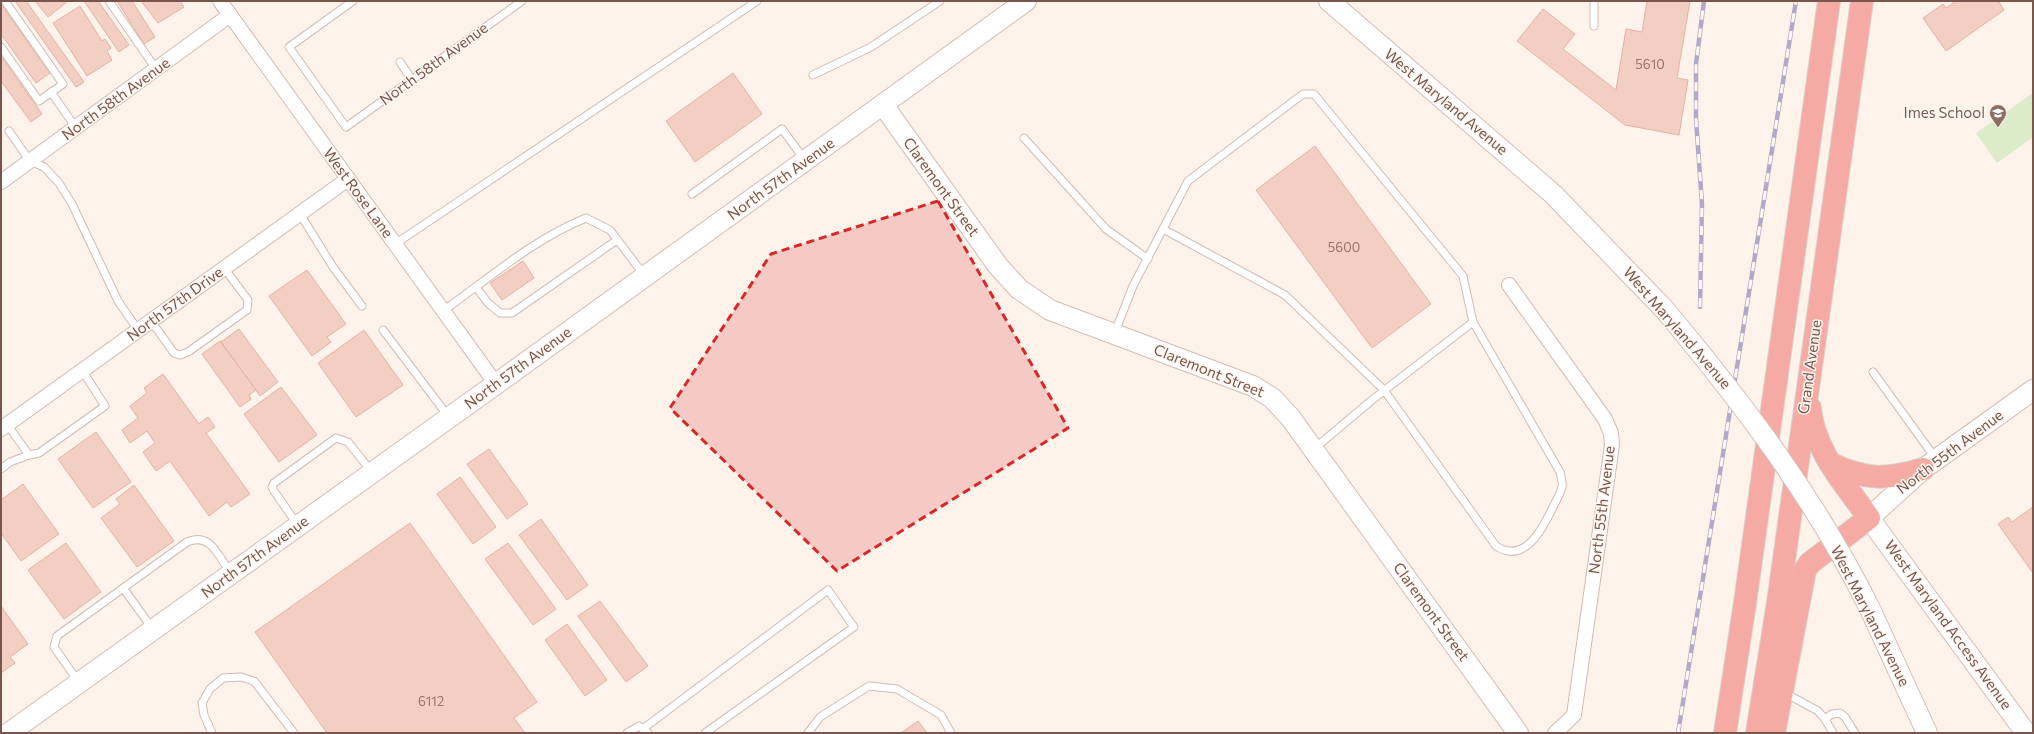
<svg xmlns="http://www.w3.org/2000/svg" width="2034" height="734" viewBox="0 0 2034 734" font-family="Commissioner,sans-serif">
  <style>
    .green { fill: #dcebc9 }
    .building { fill: #f2cec3; stroke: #e5b1a3 }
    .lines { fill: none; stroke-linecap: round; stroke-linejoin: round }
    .lane-casing { stroke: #d2bbb2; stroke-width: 9 }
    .street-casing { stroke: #d2bbb2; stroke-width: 16 }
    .secondary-casing { stroke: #d7bcb3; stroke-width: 22 }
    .highway-casing { stroke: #d9d0cd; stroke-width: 24 }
    .lane { stroke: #fff; stroke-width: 7 }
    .street { stroke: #fff; stroke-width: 14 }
    .secondary { stroke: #fff; stroke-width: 20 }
    .highway { stroke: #f5aba3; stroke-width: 22 }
    .rail-casing { stroke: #b4a8c8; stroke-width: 4.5 }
    .rail { stroke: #fff8f2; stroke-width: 3; stroke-dasharray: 9; stroke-linecap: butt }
    .secondary-bridge-casing { stroke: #d7bcb3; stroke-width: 22; stroke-linecap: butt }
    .secondary-bridge { stroke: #fff; stroke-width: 20 }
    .marked { fill: #d62828; fill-opacity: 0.2; stroke: #d62828; stroke-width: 3; stroke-dasharray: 8 5; stroke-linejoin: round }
    .labels { text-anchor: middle; stroke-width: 3; stroke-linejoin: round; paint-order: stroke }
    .number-label { font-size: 13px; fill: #96746a }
    .street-label { font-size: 15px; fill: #78564d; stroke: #fff8f2 }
    .education-label { font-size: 15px; fill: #785e54; stroke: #fff8f2; text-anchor: end }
  </style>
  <rect width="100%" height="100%" fill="#fdf3eb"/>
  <path class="green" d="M2033 93V137L1997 163 1976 133Z"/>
  <g class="building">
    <path d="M15 1H26L84 82 76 87Z"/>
    <path d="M35 1H68L48 17Z"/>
    <path d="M84 1H98L129 45 119 52Z"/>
    <path d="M117 1H132L155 37 144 44Z"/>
    <path d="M141 1H180L184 7 158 23Z"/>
    <path d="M1647 1H1690L1677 78 1688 80 1679 135 1625 125 1517 41 1543 9 1575 34 1563 49 1616 90 1626 29 1642 32Z"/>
    <path d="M1956 1H2001L1999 2 2004 10 1946 51 1923 18 1943 4 1946 8Z"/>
    <path d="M1 4 50 73 36 83 1 34Z"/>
    <path d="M80 6 102 41 105 39 111 48 107 51 112 60 87 76 53 23Z"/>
    <path d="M1 56 42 114 31 122 1 81Z"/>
    <path d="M733 73 762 114 695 162 666 121Z"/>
    <path d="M1315 146 1431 304 1372 348 1256 190Z"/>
    <path d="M523 261 534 278 502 300 490 283Z"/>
    <path d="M307 270 346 324 327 337 331 342 312 356 269 296Z"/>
    <path d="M239 329 278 382 260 396 221 342Z"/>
    <path d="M364 330 403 385 356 417 318 363Z"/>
    <path d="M220 341 256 390 249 395 251 399 240 407 202 354Z"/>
    <path d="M163 374 199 424 208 417 215 427 206 433 250 494 231 507 227 502 209 516 170 461 156 471 143 452 155 443 147 431 130 443 122 430 138 418 130 406 147 393 144 388Z"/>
    <path d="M281 387 317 435 279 462 244 414Z"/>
    <path d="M96 432 131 482 93 508 58 459Z"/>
    <path d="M489 449 528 504 507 519 467 464Z"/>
    <path d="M460 477 496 527 473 544 437 494Z"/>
    <path d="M23 484 59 534 21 561 1 533V500Z"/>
    <path d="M134 485 174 541 137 567 101 518 120 504 116 499Z"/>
    <path d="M2033 507V573L1998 524 2008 517 2012 522Z"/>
    <path d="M541 519 588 585 567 600 519 535Z"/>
    <path d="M410 523 537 702 514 718 525 733H327L255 632Z"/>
    <path d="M66 543 101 592 64 619 28 570Z"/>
    <path d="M508 543 556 609 533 625 485 559Z"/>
    <path d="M600 601 648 666 626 682 578 616Z"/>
    <path d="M1 606 28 644 10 657 15 663 1 673Z"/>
    <path d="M567 624 607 680 585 696 545 640Z"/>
    <path d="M918 721 927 733H901Z"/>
  </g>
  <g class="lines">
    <defs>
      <g id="lane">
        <path d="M109 1 156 69"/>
        <path d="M353 1 289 47 346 127 522 1"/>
        <path d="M1594 1V26"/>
        <path d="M1 47 39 101 63 84 5 1"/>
        <path d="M400 62 412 80"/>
        <path d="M813 75 871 47 940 1"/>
        <path d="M51 92 76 128"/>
        <path d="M9 131 30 161 44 167 59 183 72 204 118 301 138 330"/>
        <path d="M1024 138 1106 229 1148 259"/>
        <path d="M692 194 782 129 804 159"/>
        <path d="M300 214 333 267 362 306"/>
        <path d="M1163 229 1285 295 1384 390 1496 546C1525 565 1543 528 1553 507 1556 501 1560 494 1562 487 1563 483 1561 477 1560 472L1473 322"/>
        <path d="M395 244 757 1"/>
        <path d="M476 287 488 303 500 313H512L617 240"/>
        <path d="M443 311C489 278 534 239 586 218L610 230 644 275"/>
        <path d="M151 321 174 353 180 355 188 352 247 310 248 300 224 268"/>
        <path d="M383 330 448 416"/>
        <path d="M1115 332 1133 286 1188 181 1303 94H1314L1463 276 1473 322 1372 400 1315 448"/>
        <path d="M1873 372 1936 459"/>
        <path d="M7 424 29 455 39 453 105 406 82 370"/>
        <path d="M1 469 10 462 29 455"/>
        <path d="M297 524 274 491 272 487 274 483 336 438 348 442 371 471"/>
        <path d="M123 588 152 628"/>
        <path d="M78 681 54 647 57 636 187 542C210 532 218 555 230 572"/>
        <path d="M1785 693 1818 711 1825 719"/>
        <path d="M644 728 828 590 854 627 705 733"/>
        <path d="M212 733 204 715 202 703 210 689 223 678 241 677 254 681 294 733"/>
        <path d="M627 733 639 726 648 733"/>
        <path d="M808 733 820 717 869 686 897 689 941 715 951 733"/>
        <path d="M1833 733 1825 719 1832 714 1840 713 1845 717 1855 733"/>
      </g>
      <g id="street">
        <path d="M220 1 496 384"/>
        <path d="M1 182 230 15"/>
        <path d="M1509 285 1605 419 1611 433 1612 445 1574 715 1555 733"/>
        <path d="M1 429 348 179"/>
      </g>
      <g id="secondary">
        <path d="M1329 1 1553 194 1664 309"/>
        <path d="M883 105 998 266 1019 289 1050 310 1253 386 1272 398 1290 417 1518 733"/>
        <path d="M1871 611 1927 733"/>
        <path d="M9 733 496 384 1026 1"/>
        <path d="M2026 733 1869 518 1923 469 2033 390"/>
      </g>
      <g id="highway">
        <path d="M1831 464C1866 480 1886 480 1923 469"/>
        <path d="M1725 733 1745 603 1829 1"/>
        <path d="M1757 733 1778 603 1862 1"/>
        <path d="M1774 733 1805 570 1810 563 1869 518C1845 484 1814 451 1810 408"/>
      </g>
    </defs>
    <use href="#lane" class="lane-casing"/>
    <use href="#street" class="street-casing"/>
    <use href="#secondary" class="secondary-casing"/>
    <use href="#highway" class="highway-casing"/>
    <use href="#lane" class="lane"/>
    <use href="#street" class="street"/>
    <use href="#secondary" class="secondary"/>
    <use href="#highway" class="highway"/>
    <defs>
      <g id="rail">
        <path d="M1700 307 1702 204 1696 119V64L1704 1"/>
        <path d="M1678 733 1796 1"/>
      </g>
    </defs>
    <use href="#rail" class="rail-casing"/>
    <use href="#rail" class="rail"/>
    <defs>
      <path id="secondary-bridge" d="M1664 309C1743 403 1817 501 1871 611"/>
    </defs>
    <use href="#secondary-bridge" class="secondary-bridge-casing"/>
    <use href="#secondary-bridge" class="secondary-bridge"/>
  </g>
  <path class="marked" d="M938 201 1068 428 837 571 670 408 771 254Z"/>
  <defs>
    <symbol id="school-pin" viewBox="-11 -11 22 30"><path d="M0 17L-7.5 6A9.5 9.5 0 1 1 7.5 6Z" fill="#8d6e63" stroke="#fff8f2"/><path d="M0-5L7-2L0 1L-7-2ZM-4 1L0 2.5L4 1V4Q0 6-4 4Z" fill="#fff"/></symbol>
  </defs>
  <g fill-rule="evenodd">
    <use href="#school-pin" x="1988" y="103" width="20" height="27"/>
  </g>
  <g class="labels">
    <g class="number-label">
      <text x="1650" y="69">5610</text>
      <text x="1344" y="252">5600</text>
      <text x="431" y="706">6112</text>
    </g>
    <g class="street-label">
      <text transform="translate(434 64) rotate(-36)" y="5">North 58th Avenue</text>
      <text transform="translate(116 99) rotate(-36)" y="5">North 58th Avenue</text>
      <text transform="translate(1446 102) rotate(40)" y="5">West Maryland Avenue</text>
      <text transform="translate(781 179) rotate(-36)" y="5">North 57th Avenue</text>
      <text transform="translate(941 187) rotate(54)" y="5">Claremont Street</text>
      <text transform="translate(358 193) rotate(54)" y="5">West Rose Lane</text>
      <text transform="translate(175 304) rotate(-36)" y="5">North 57th Drive</text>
      <text transform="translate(1677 328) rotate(49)" y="5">West Maryland Avenue</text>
      <text transform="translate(1810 367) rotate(-82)" y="5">Grand Avenue</text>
      <text transform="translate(518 368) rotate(-36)" y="5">North 57th Avenue</text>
      <text transform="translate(1209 371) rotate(22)" y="5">Claremont Street</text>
      <text transform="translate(1950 452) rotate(-37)" y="5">North 55th Avenue</text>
      <text transform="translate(1602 510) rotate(-83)" y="5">North 55th Avenue</text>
      <text transform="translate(255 557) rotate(-36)" y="5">North 57th Avenue</text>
      <text transform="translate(1431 612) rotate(54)" y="5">Claremont Street</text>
      <text transform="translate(1870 616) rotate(63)" y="5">West Maryland Avenue</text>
      <text transform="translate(1948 625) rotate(54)" y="5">West Maryland Access Avenue</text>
    </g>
    <g class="education-label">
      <text x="1985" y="118">Imes School</text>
    </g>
  </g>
  <rect width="2034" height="734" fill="none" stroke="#78564d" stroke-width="4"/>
</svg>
